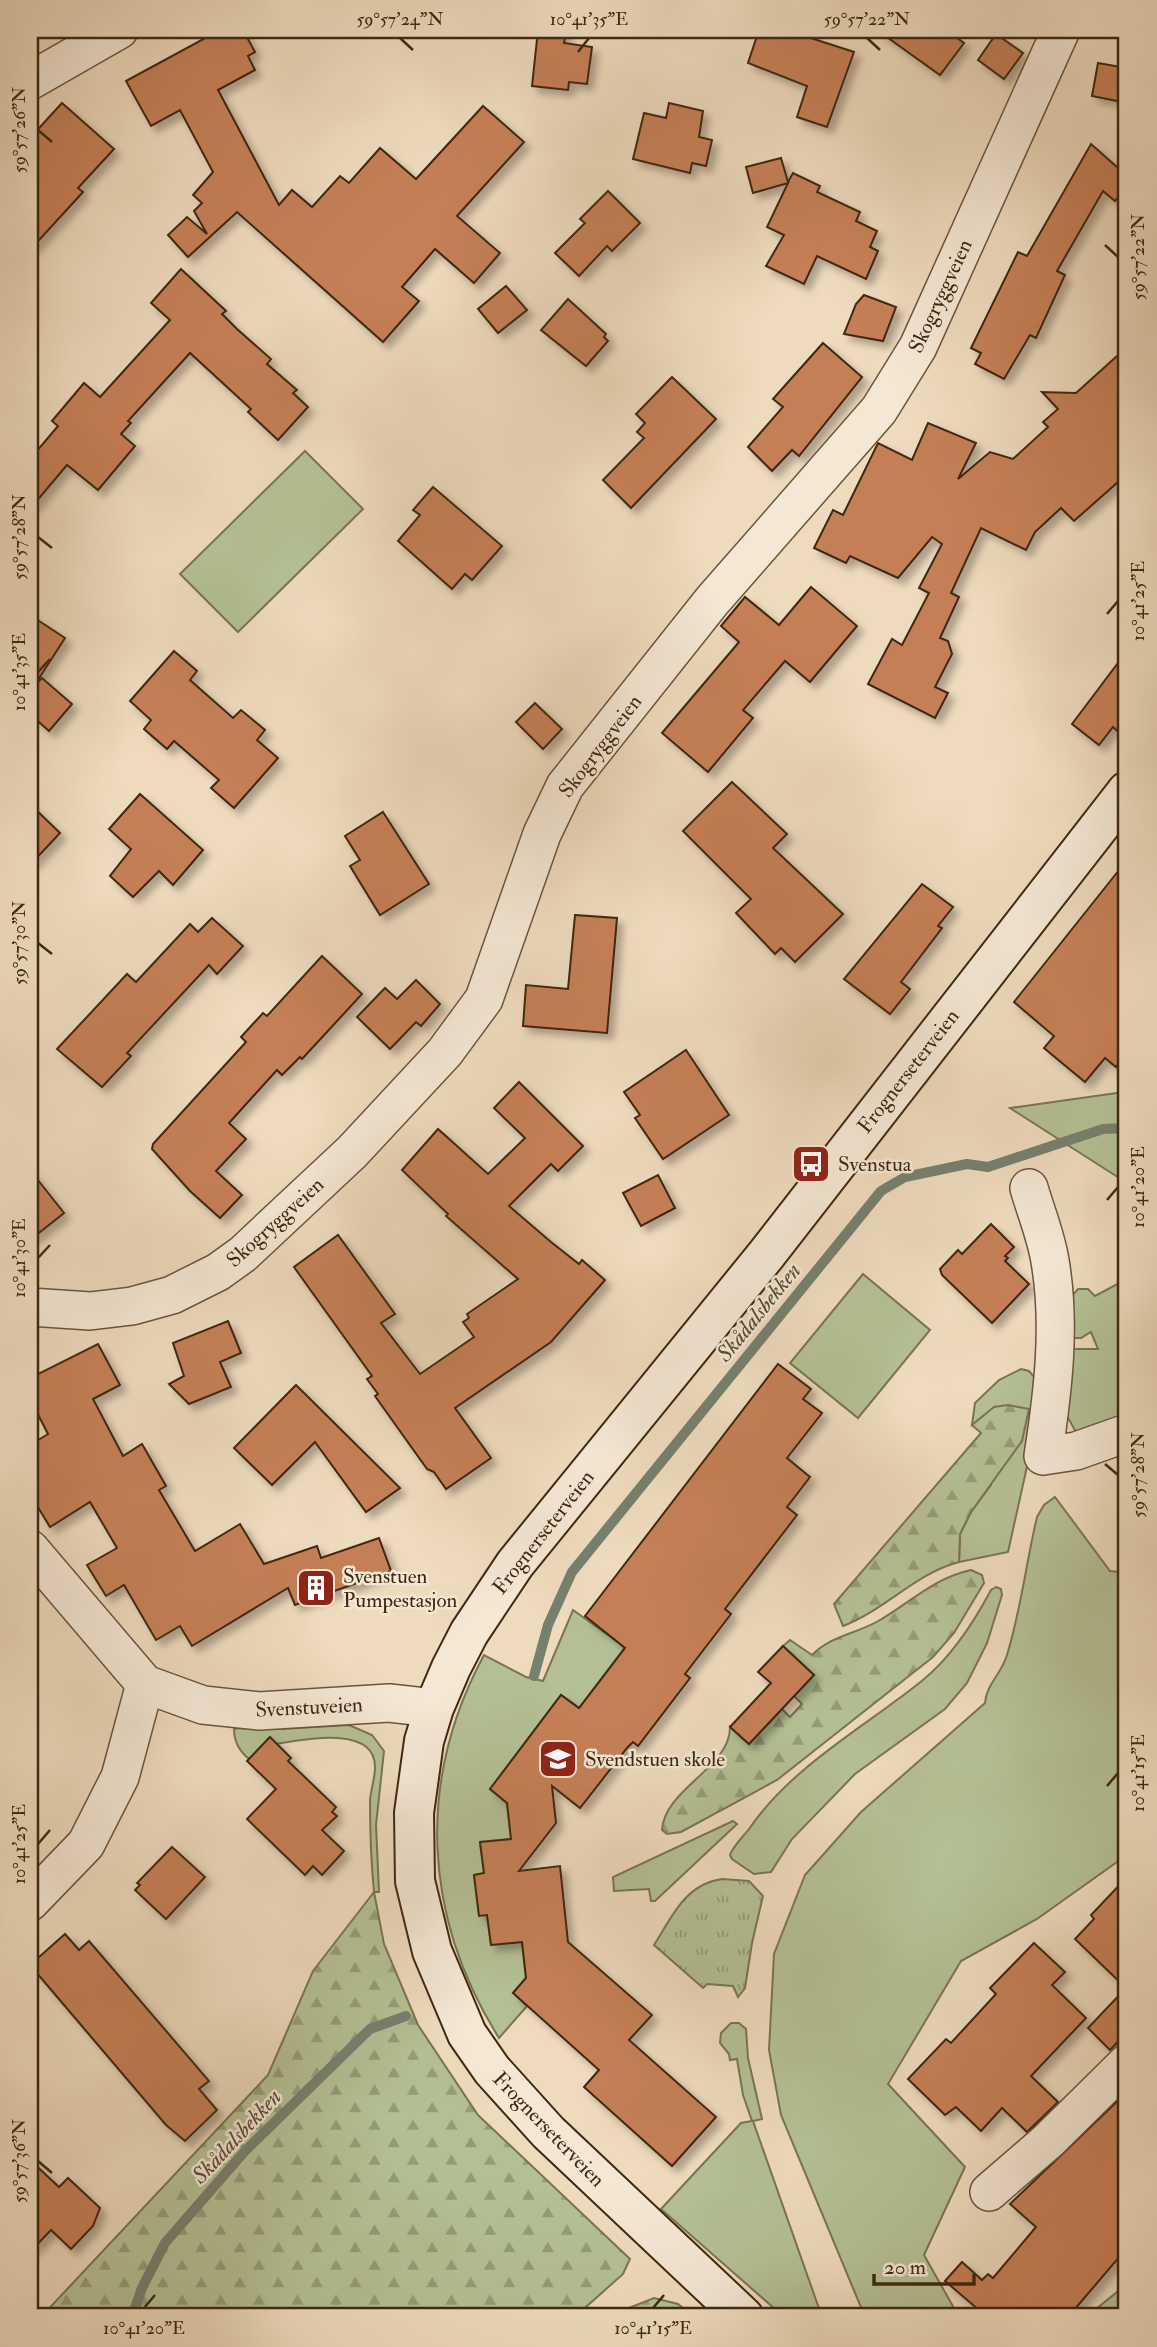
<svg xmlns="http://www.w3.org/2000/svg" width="1157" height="2347" viewBox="0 0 1157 2347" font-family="'IM FELL Double Pica',serif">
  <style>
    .grass { fill: #b4c094; stroke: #7a7452; stroke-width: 2 }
    .forest { fill: url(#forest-firs); stroke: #7a7452; stroke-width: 2 }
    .park { fill: url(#park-tufts); stroke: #7a7452; stroke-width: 2 }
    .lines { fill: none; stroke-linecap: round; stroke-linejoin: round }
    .stream { stroke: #76806e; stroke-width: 10 }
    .building { fill: #c57f57; stroke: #3f2811; stroke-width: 2; filter: url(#shadow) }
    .minor-casing { stroke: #6b543c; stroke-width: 40 }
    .secondary-casing { stroke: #3f2811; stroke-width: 42 }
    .minor { stroke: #f4e7d4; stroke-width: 37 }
    .secondary { stroke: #f4e7d4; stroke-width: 38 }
    .ticks { fill: none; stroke: #3f2811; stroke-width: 2.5 }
    .labels { text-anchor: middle; stroke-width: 5; stroke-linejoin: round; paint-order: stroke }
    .street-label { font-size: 21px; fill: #3f2811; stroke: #f4e7d4 }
    .poi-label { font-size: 21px; fill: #3f2811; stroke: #f4e7d4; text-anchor: start }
    .water-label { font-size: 23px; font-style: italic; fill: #564d38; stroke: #f4e7d4 }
    .neatline { fill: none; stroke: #3f2811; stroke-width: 2.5 }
    .ticks-label { font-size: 18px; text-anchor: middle; fill: #3f2811 }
  </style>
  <defs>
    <pattern id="forest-firs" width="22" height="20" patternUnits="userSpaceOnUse" patternTransform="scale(1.75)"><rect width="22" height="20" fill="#b4c094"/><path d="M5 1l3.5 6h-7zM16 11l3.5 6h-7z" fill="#949c77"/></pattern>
    <pattern id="park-tufts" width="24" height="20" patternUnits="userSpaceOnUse" patternTransform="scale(1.75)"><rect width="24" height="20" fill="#b4c094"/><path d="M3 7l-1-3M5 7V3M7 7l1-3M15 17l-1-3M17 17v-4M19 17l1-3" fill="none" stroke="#949c77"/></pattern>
    <filter id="shadow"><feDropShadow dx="6" dy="6" stdDeviation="3.5" flood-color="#0004"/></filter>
  </defs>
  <rect width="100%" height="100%" fill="#eedabd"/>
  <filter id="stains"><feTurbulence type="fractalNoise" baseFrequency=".00286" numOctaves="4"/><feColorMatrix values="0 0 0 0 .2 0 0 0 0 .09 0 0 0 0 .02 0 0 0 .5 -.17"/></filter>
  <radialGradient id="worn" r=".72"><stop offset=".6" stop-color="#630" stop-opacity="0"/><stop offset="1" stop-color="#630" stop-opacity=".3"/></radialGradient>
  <g class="grass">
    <path d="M305 451 363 509 238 632 180 574Z"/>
    <path d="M1127 1091V1183L1010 1108 1124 1092Z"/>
    <path d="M863 1274 930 1330 858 1418 790 1363Z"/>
    <path d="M1127 1279V1424L1077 1434 1067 1416 1069 1349H1098L1091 1332 1081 1338H1070L1069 1299 1078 1289H1088L1095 1296Z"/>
    <path d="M1021 1369 1029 1371 1035 1378 1028 1462 1008 1552 959 1562 960 1534 971 1512 991 1485 995 1407 972 1425 975 1403 999 1380Z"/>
    <path d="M1055 1497 1110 1571 1127 1573V1849L1117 1862 1037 1919 961 1961 888 2084 965 2167 924 2255 959 2317H865L781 2115 769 2050 774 1954 805 1875 861 1812 985 1703C986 1685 1002 1673 1007 1655 1021 1610 1026 1563 1037 1517L1044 1505Z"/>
    <path d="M996 1587 1001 1589 1002 1595 987 1643 967 1683 945 1709 855 1774 792 1839 771 1872 754 1874 732 1859 730 1855C734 1845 742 1838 749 1829 792 1766 865 1727 923 1680 951 1657 974 1622 991 1590Z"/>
    <path d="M573 1610 625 1647 579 1708 561 1695 490 1789 507 1803 511 1839 480 1843 484 1873 474 1875 479 1915H487L491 1945 522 1942 526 1978 513 1993 527 2006 499 2038C423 1917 416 1781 484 1655L526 1677 543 1681Z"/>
    <path d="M349 1725 372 1735 384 1751 376 1825 379 1892H374C371 1862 370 1831 370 1800 371 1789 375 1778 375 1767 375 1724 302 1740 276 1744L269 1738 249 1759C239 1751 234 1742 234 1729L239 1728 280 1729Z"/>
    <path d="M733 1821 737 1824 655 1901H651L649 1889 614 1891 613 1877Z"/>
    <path d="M731 2023H739L746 2029 748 2058 762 2119 753 2121 822 2317H784L661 2209 741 2123 752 2121 743 2095 737 2059 730 2060 729 2054 720 2043 721 2033Z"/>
    <path d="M1127 2284V2317H1086Z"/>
  </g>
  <g class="forest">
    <path d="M1008 1405 1029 1409 1022 1441 971 1512 960 1534 959 1562C916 1573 885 1610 843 1626L834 1604 981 1433 972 1425 994 1407Z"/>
    <path d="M971 1570 982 1575 984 1583 954 1633 933 1657 777 1780 681 1832 667 1834 662 1830C664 1789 731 1767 730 1727L749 1744 782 1709 790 1717 802 1704 794 1696 814 1675 783 1646 790 1640 812 1655C832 1635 857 1634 880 1620 911 1602 934 1578 971 1570Z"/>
    <path d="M374 1892 384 1944 418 2025 478 2115 630 2259 623 2274 578 2314 569 2317H41L268 2075 313 1971Z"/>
    <path d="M654 2298 678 2304 694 2317H606Z"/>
  </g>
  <path class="park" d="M722 1879 749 1881 763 1896 752 1943 745 1988 738 1997 733 1986 707 1984 703 1988 654 1945C672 1917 685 1884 722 1879Z"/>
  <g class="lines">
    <g class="stream">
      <path d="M534 1676 548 1625 572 1572 881 1191 905 1177 967 1164 988 1167 1103 1129 1127 1128"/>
      <path d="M132 2317 142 2288 165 2243 245 2151 370 2029 406 2016"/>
    </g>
  </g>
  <g class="building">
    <path d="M220 30H243L255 52 248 56 255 70 218 90 279 205 292 190 312 207 340 176 349 183 380 148 416 179 483 106 524 142 457 216 500 253 474 283 435 249 402 287 419 301 383 342 237 212 188 257 168 235 187 217 207 234 194 211 202 203 193 195 213 172 180 110 151 126 126 81Z"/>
    <path d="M538 30H566L564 43 592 47 587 84 569 82 568 90 532 86Z"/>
    <path d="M764 30H786L854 52 827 127 797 117 807 86 748 63 757 36 762 37Z"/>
    <path d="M877 30H946L964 43 940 75Z"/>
    <path d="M996 34 1023 53 1004 79 978 60Z"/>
    <path d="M1098 63 1127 68V103L1092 96Z"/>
    <path d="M62 103 114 149 78 188 83 192 30 250V138Z"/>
    <path d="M669 103 703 111 699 137 712 140 706 166 692 163 690 173 633 159 644 113 666 118Z"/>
    <path d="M1091 144 1127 176V187L1115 201 1103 191 1057 271 1065 275 1036 338 1030 335 1004 379 975 364 981 353 971 348 1018 252 1027 256Z"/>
    <path d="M781 158 788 182 793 173 820 186 817 192 860 212 856 221 877 231 870 247 878 251 866 279 817 256 804 284 766 266 784 235 767 227 788 183 753 193 746 167Z"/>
    <path d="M608 191 640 223 612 251 607 246 579 276 555 253 585 223 580 219Z"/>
    <path d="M181 269 226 311 222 314 237 329 271 359 267 364 297 390 293 393 308 407 278 440 248 412 251 409 190 353 128 421 131 423 121 434 135 446 98 490 67 465 30 509V459L58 426 52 421 84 383 100 397 170 320 151 303Z"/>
    <path d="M506 286 527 310 498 333 478 309Z"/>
    <path d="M864 295 896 307 883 341 844 334 856 304Z"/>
    <path d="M568 299 606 334 604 337 608 341 586 366 541 330Z"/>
    <path d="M823 343 862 377 799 456 792 450 772 471 748 447 783 407 773 399Z"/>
    <path d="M1127 347V474L1074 521 1061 508 1035 532 1026 550 981 528 951 593 959 597 940 638 948 641 952 654 935 687 948 693 935 718 868 684 892 639 902 645 929 593 919 588 942 544 932 537 898 578 850 556 846 563 814 548 833 510 843 515 878 443 912 460 928 423 976 443 958 479 990 452 1013 459 1048 427 1043 422 1058 409 1042 392 1076 393Z"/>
    <path d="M672 377 716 419 631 508 603 480 644 438 637 432 645 423 636 414Z"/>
    <path d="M433 487 502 546 472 580 465 574 452 589 398 541 420 515 413 510Z"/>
    <path d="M811 587 857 626 810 682 785 661 743 710 753 718 708 772 662 733 739 642 721 626 745 597 779 625Z"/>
    <path d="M30 615 65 638 34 686 42 678 72 704 49 731 30 714Z"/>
    <path d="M174 651 197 671 190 680 233 718 241 710 265 730 257 740 278 758 234 808 211 788 219 780 174 741 167 749 144 729 151 720 130 701Z"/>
    <path d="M1127 651V740L1113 727 1099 745 1072 724Z"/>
    <path d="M535 703 562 729 543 749 516 722Z"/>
    <path d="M732 782 787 834 773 848 843 914 795 962 781 948 775 954 736 913 751 899 683 831Z"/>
    <path d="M140 794 203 850 173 885 159 871 133 897 110 876 131 849 109 829Z"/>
    <path d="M30 804 60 833 30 865Z"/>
    <path d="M383 812 429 884 380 915 350 866 360 860 345 836Z"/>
    <path d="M1127 860V1054L1116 1067 1105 1058 1085 1082 1044 1048 1054 1036 1014 1002Z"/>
    <path d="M922 884 953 907 938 926 942 928 901 982 910 989 890 1014 844 979Z"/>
    <path d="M575 915 617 918 607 1033 523 1026 526 985 568 989Z"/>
    <path d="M212 918 243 946 217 974 209 965 127 1053 131 1056 102 1087 57 1049 127 974 136 982 190 924 198 932Z"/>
    <path d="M322 956 362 994 302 1059 300 1057 282 1075 277 1070 229 1123 246 1139 216 1171 242 1195 220 1218 190 1191 152 1149 153 1144 246 1042 241 1037 263 1013 267 1016Z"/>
    <path d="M416 980 440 1004 421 1026 416 1022 390 1049 357 1017 385 988 397 999Z"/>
    <path d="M686 1050 729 1115 663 1159 635 1118 640 1115 624 1092Z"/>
    <path d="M519 1082 583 1146 558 1171 551 1164 509 1206 551 1242 579 1264 582 1260 605 1280 551 1342 455 1408 491 1458 446 1489 434 1472 427 1469 375 1396 378 1394 367 1379 372 1376 294 1267 338 1235 395 1314 381 1323 420 1374 474 1337 463 1322 469 1318 467 1314 518 1279 446 1216 448 1214 402 1170 438 1129 488 1174 525 1138 494 1108Z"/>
    <path d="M30 1170 64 1213 30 1240Z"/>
    <path d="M658 1175 675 1208 641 1226 623 1193Z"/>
    <path d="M991 1224 1014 1247 1005 1256 1008 1258 1005 1261 1029 1284 992 1323 942 1275 940 1269 958 1250 962 1254Z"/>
    <path d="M228 1321 241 1353 220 1362 231 1387 189 1404 169 1384 184 1376 173 1343Z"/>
    <path d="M98 1344 120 1385 93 1399 123 1456 142 1444 166 1486 159 1490 195 1551 240 1524 264 1564 317 1546 321 1558 379 1538 391 1571 295 1605 288 1588 192 1646 180 1626 156 1640 124 1585 106 1596 87 1565 117 1548 90 1502 50 1527 30 1494V1445L48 1434 30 1399V1378Z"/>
    <path d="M778 1364 811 1389 803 1399 822 1413 787 1458 810 1477 787 1507 797 1515 725 1609 731 1614 685 1674 690 1678 638 1746 633 1742 627 1748 580 1808 552 1786 556 1823 519 1871 560 1866 568 1942 652 2015 629 2040 716 2117 672 2166 584 2087 599 2070 513 1993 526 1978 522 1942 491 1945 487 1915 479 1916 474 1875 484 1873 480 1842 511 1839 507 1803 490 1789 561 1695 579 1708 625 1648 585 1616Z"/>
    <path d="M296 1385 400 1488 366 1512 315 1442 272 1485 234 1448Z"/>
    <path d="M783 1646 814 1675 749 1744 730 1727 771 1683 758 1672Z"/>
    <path d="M270 1737 291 1758 288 1761 336 1807 332 1812 337 1816 322 1830 344 1851 322 1875 313 1866 305 1875 247 1819 276 1789 247 1761Z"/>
    <path d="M172 1847 205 1877 166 1919 135 1890 140 1885 137 1883Z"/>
    <path d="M1127 1877V2032L1110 2050 1088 2028 1126 1988 1075 1939 1094 1919 1091 1915Z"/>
    <path d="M65 1934 79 1950 89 1941 209 2081 199 2089 217 2110 185 2141 166 2125 30 1965Z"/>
    <path d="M1034 1943 1065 1972 1052 1985 1086 2018 1031 2076 1058 2102 1027 2132 1002 2108 981 2131 956 2107 945 2115 908 2079 946 2039 951 2043 996 1994 990 1988Z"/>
    <path d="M1127 2092V2248L1068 2317H987L945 2281 962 2262 982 2280 988 2274 993 2278 1036 2227 1010 2204Z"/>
    <path d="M30 2160 59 2187 68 2178 100 2208 93 2226 71 2249 51 2230 30 2252Z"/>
  </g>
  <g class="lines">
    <defs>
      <g id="minor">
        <path d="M30 81 119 30"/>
        <path d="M1029 1188C1036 1212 1046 1236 1050 1261 1061 1325 1053 1392 1043 1456L1076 1451 1127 1433"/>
        <path d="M30 1307 90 1311 132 1306 172 1295 218 1272 243 1254 352 1152 445 1052 484 999 542 834 565 786 712 601 879 410 918 347 1061 30"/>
        <path d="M30 1549 145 1684 203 1705 259 1711 389 1703 434 1708"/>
        <path d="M30 1902 86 1844 120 1777 145 1684"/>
        <path d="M989 2192 1048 2141 1127 2063"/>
      </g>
      <path id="secondary" d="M744 2317 548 2132 492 2070 467 2034 432 1951 415 1881 414 1813 424 1741 434 1708 451 1668 469 1633 515 1564 766 1255 1127 791"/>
    </defs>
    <use href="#minor" class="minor-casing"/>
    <use href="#secondary" class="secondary-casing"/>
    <use href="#minor" class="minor"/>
    <use href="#secondary" class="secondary"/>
  </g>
  <path class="ticks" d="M400 38 413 50M867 38 880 50M578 52 589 38M38 130 52 142M1105 245 1118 257M38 537 52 548M1107 614 1118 601M38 672 50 659M38 943 52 954M1107 1200 1118 1187M38 1258 50 1245M1105 1464 1118 1475M1107 1786 1118 1773M38 1844 50 1830M38 2161 52 2173M144 2308 155 2295M653 2308 664 2295"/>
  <defs>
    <symbol id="bus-square" viewBox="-11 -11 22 22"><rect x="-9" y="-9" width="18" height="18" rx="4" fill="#8f2418" stroke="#f4e7d4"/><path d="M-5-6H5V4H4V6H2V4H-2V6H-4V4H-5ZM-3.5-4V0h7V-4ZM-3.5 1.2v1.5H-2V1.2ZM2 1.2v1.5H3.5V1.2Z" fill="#fff"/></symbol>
    <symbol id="building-square" viewBox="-11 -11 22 22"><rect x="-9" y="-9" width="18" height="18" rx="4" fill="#8f2418" stroke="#f4e7d4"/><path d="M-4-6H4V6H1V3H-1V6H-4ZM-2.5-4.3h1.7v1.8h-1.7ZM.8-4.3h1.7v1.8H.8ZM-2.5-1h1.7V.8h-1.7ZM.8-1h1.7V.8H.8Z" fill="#fff"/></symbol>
    <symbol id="school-square" viewBox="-11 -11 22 22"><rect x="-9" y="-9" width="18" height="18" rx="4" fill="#8f2418" stroke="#f4e7d4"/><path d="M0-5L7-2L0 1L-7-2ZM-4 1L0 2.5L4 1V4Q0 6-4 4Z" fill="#fff"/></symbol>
  </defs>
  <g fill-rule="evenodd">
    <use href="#bus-square" x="789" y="1142" width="44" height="44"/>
    <use href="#building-square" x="294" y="1566" width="44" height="44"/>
    <use href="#school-square" x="536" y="1737" width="44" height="44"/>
  </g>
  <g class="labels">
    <g class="street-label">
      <text transform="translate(940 296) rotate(-65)" y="7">Skogryggveien</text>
      <text transform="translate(600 746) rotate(-53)" y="7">Skogryggveien</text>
      <text transform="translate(908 1071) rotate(-52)" y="7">Frognerseterveien</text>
      <text transform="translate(275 1222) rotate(-42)" y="7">Skogryggveien</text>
      <text transform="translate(543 1532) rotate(-52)" y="7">Frognerseterveien</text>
      <text transform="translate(309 1707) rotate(-3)" y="7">Svenstuveien</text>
      <text transform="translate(549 2129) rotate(46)" y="7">Frognerseterveien</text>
    </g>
    <g class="poi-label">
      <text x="838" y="1171">Svenstua</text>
      <text x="343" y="1583">Svenstuen<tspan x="343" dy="24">Pumpestasjon</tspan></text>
      <text x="585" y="1766">Svendstuen skole</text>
    </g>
    <g class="water-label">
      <text transform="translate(758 1312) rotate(-51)" y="8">Skådalsbekken</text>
      <text transform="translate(236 2136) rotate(-47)" y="8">Skådalsbekken</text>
    </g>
  </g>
  <rect width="1157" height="2347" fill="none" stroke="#eedabd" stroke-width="77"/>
  <path d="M874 2274v10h100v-10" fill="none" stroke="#3f2811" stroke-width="3.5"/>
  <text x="884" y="2274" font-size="21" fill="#3f2811" stroke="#f4e7d4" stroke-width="5" paint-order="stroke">20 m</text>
  <rect x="38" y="38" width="1080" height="2270" class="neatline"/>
  <g class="ticks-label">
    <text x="400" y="25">59°57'24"N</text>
    <text x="589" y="25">10°41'35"E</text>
    <text x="867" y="25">59°57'22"N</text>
    <text transform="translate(19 130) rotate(-90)" y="6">59°57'26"N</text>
    <text transform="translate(1138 257) rotate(-90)" y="6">59°57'22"N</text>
    <text transform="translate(19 537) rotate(-90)" y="6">59°57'28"N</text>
    <text transform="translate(1138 601) rotate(-90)" y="6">10°41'25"E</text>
    <text transform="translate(19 672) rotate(-90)" y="6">10°41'35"E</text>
    <text transform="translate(19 943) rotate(-90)" y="6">59°57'30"N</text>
    <text transform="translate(1138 1187) rotate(-90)" y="6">10°41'20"E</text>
    <text transform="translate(19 1258) rotate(-90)" y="6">10°41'30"E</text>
    <text transform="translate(1138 1475) rotate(-90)" y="6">59°57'28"N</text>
    <text transform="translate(1138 1773) rotate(-90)" y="6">10°41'15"E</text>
    <text transform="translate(19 1844) rotate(-90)" y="6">10°41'25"E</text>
    <text transform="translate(19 2161) rotate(-90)" y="6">59°57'36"N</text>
    <text x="144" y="2334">10°41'20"E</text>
    <text x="653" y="2334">10°41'15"E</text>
  </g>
  <rect width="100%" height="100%" filter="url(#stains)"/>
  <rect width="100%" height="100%" fill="url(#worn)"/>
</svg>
